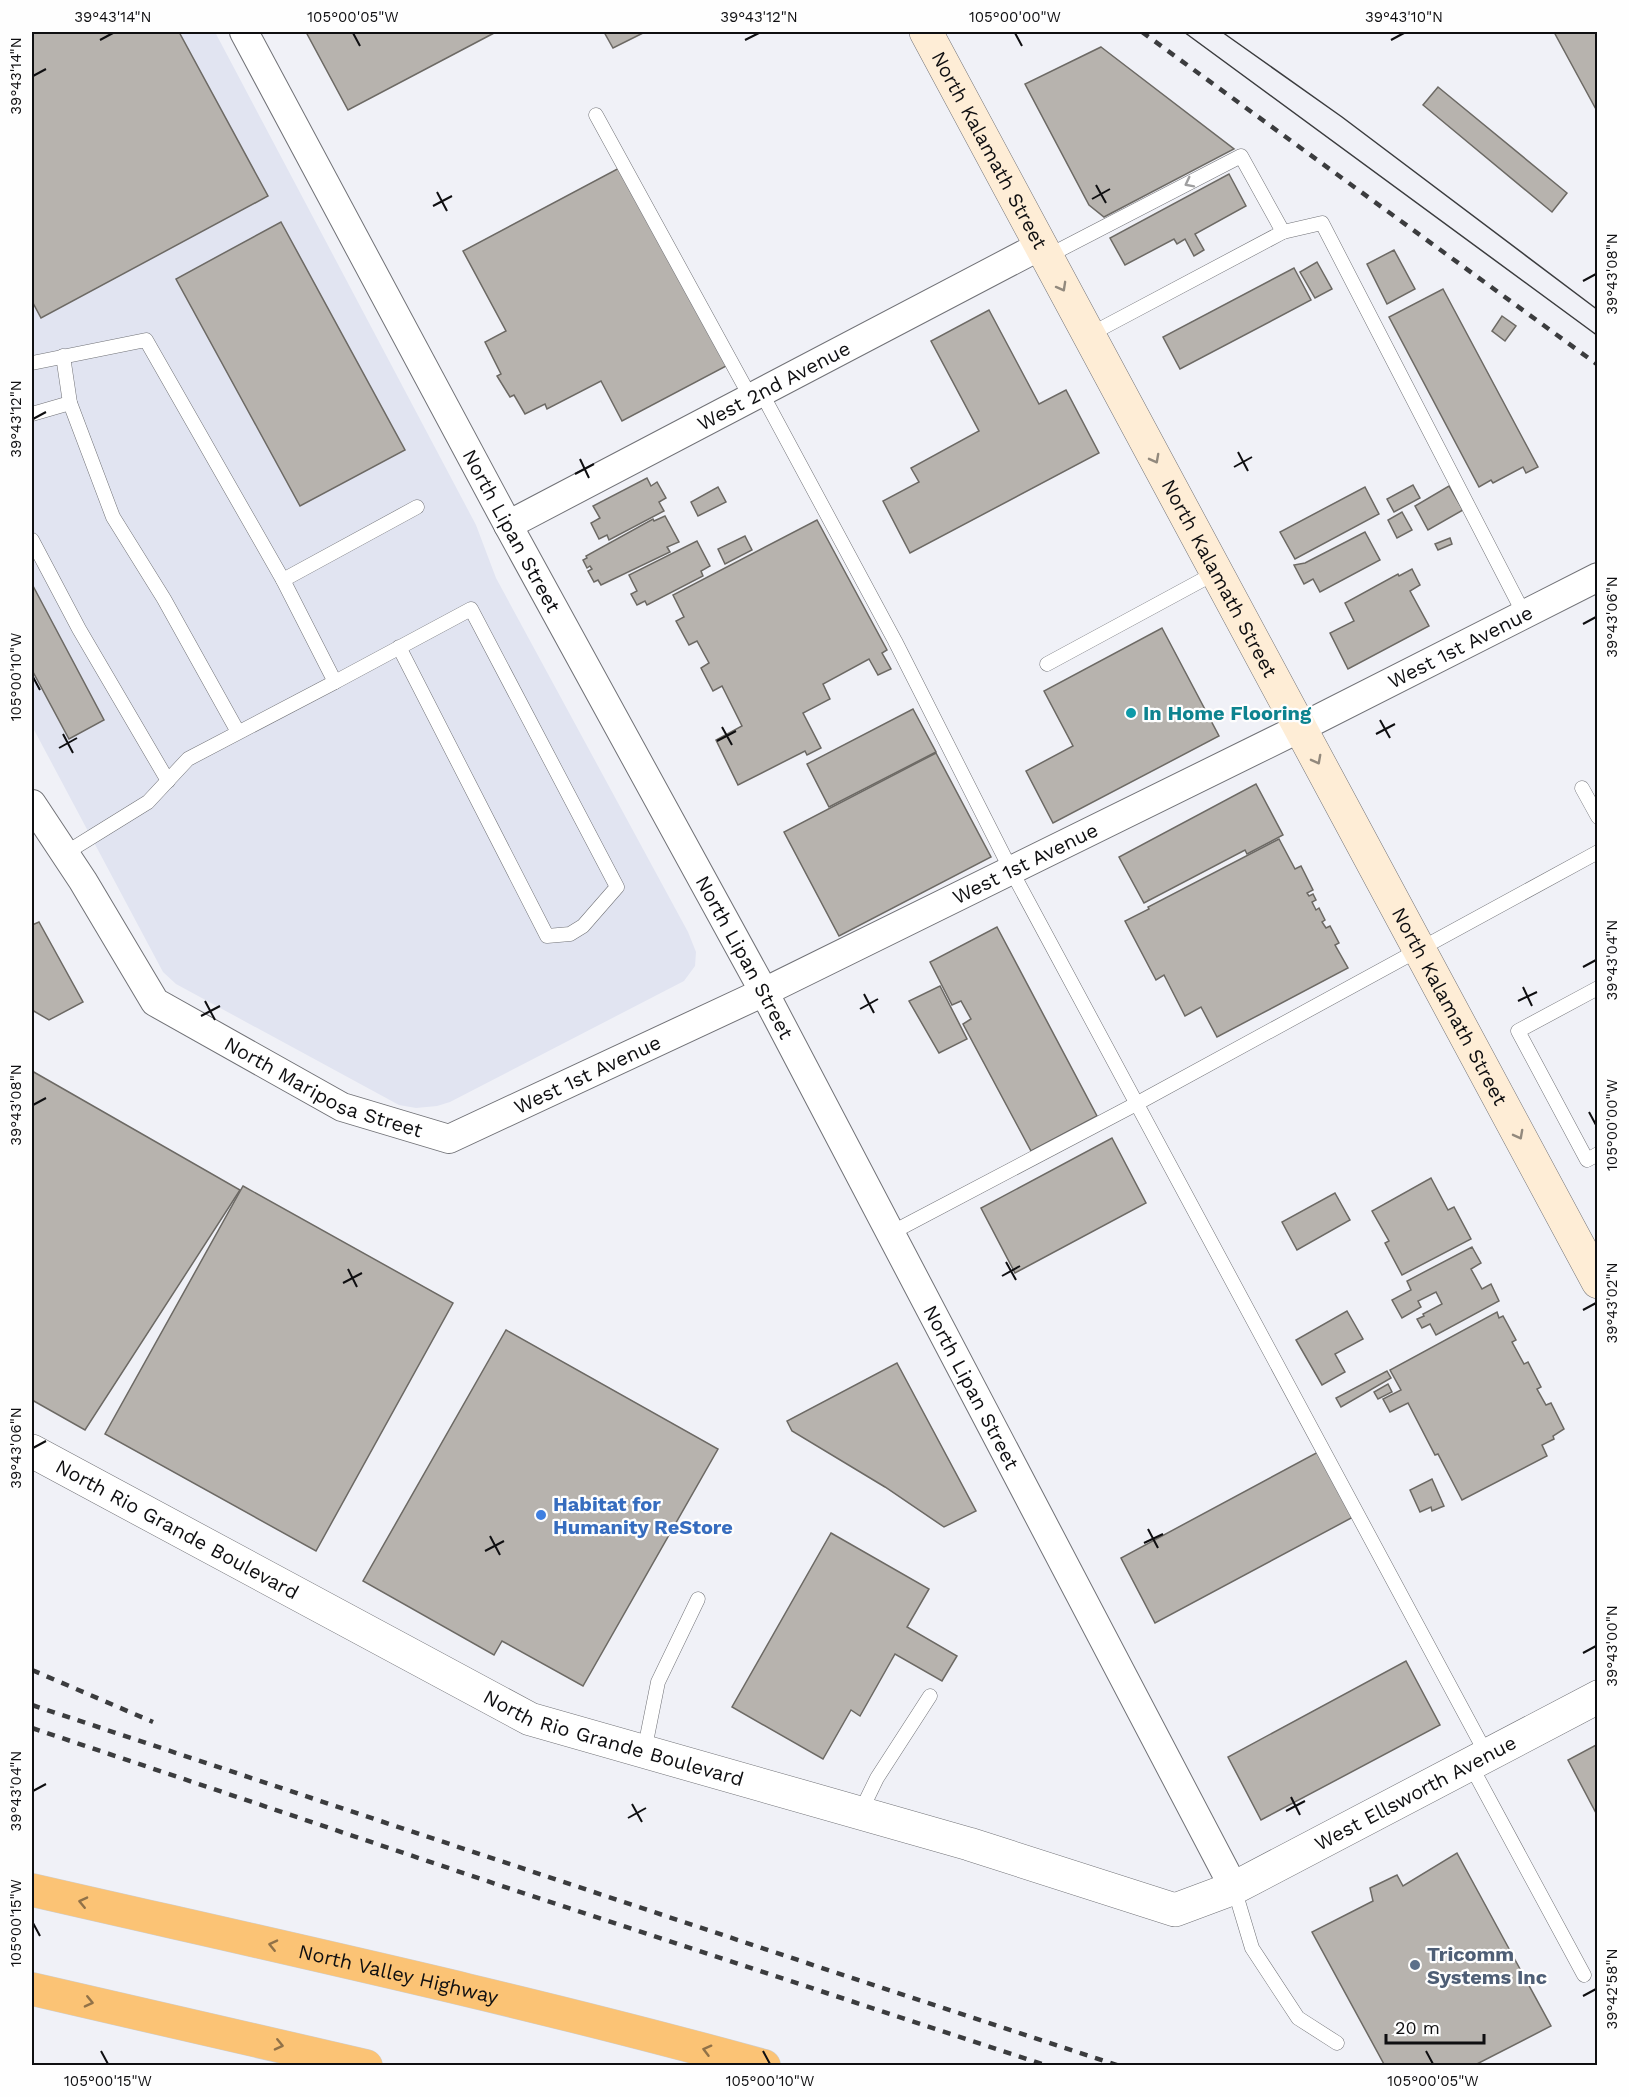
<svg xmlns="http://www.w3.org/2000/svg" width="1629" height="2097" viewBox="0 0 1629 2097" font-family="'Work Sans',sans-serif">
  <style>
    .built { fill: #e1e4f1 }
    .building { fill: #b7b3ae; stroke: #6c6964; stroke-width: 1.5 }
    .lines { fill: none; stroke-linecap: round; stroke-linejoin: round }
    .service-casing { stroke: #717277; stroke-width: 15 }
    .minor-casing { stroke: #717277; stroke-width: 30 }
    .tertiary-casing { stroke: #717277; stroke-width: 34 }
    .secondary-casing { stroke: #717277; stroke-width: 34 }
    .motorway-casing { stroke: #cfcfcf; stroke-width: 34 }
    .service { stroke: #fff; stroke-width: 14 }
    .minor { stroke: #fff; stroke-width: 28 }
    .tertiary { stroke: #fff; stroke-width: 33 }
    .secondary { stroke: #feedd6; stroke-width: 33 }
    .motorway { stroke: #fbc375; stroke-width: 33 }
    .tram { stroke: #3b3c3e; stroke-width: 1.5 }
    .rail { stroke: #3b3c3e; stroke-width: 4.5; stroke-dasharray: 8 8; stroke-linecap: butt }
    .oneway { stroke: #9f9fa0 }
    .oneway2 { stroke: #92897d }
    .oneway3 { stroke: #917248 }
    .ticks { fill: none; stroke: #0f0f11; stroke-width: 2 }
    .culture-dot { fill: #0f9aa8; stroke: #fefefe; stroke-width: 2 }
    .shop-dot { fill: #3f7fe0; stroke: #fefefe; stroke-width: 2 }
    .service-dot { fill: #5c6f8a; stroke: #fefefe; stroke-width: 2 }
    .labels { text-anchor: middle; stroke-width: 4.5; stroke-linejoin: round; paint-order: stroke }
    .street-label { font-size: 20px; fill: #0f0f11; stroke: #fefefe }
    .culture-label { font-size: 20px; font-weight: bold; fill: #0d838f; stroke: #fefefe; text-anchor: start }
    .shop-label { font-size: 20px; font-weight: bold; fill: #366cbe; stroke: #fefefe; text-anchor: start }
    .service-label { font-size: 20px; font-weight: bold; fill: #4e5e75; stroke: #fefefe; text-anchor: start }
    .neatline { fill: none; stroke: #0f0f11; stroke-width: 2 }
    .ticks-label { font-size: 15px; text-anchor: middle; fill: #0f0f11 }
  </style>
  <rect width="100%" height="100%" fill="#f0f1f7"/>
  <path class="built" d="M32 32H215L476 525 496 578 688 932 696 952 695 966 684 981 450 1102 437 1106 416 1108 399 1105 176 984 163 972 32 726Z"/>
  <g class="building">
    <path d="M32 32H179L268 196 41 318 32 301Z"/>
    <path d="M306 32H496L348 110Z"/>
    <path d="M604 32H645L613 48Z"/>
    <path d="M1554 32H1598V113Z"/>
    <path d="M1101 47 1234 149 1104 217 1089 205 1025 84Z"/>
    <path d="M1438 87 1567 193 1552 212 1423 105Z"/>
    <path d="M623 166 730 364 622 421 601 381 547 409 545 404 525 414 514 395 510 397 497 376 501 374 485 342 506 331 463 251Z"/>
    <path d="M1229 174 1246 206 1195 234 1204 250 1194 256 1185 239 1177 244 1174 239 1125 265 1110 238Z"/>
    <path d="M281 222 405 450 300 506 176 279Z"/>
    <path d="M1394 250 1415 289 1387 304 1367 264Z"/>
    <path d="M1317 262 1332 289 1315 298 1300 272Z"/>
    <path d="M1294 268 1311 300 1180 369 1163 337Z"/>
    <path d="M1443 289 1538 467 1526 473 1523 467 1493 483 1491 480 1479 487 1389 317Z"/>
    <path d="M989 310 1039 404 1066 390 1099 453 910 553 883 501 919 482 911 468 979 431 931 341Z"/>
    <path d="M1502 316 1516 326 1505 341 1492 331Z"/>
    <path d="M647 478 651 486 657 482 666 498 659 502 664 511 609 540 607 535 599 539 591 523 600 518 593 506Z"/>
    <path d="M1413 485 1420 498 1394 512 1387 499Z"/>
    <path d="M1449 486 1463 510 1428 530 1415 506Z"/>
    <path d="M718 487 726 502 698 516 691 502Z"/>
    <path d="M1365 487 1379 514 1295 559 1280 532Z"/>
    <path d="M1402 512 1412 530 1397 538 1388 520Z"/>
    <path d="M665 516 679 542 667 547 670 552 601 585 598 580 594 582 588 571 592 569 590 566 587 568 583 560 587 558 586 556 653 519 654 521Z"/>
    <path d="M817 520 887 650 882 653 891 669 878 675 869 659 823 684 830 699 803 713 821 748 807 755 805 751 738 785 716 740 742 726 722 686 713 691 701 668 709 663 697 641 689 645 676 621 684 617 673 595Z"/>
    <path d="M1365 532 1380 560 1320 592 1313 579 1304 584 1294 565 1305 563Z"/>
    <path d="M745 536 752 550 725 564 718 549Z"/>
    <path d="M1450 538 1452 544 1438 550 1435 544Z"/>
    <path d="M697 541 710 566 701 571 703 576 647 605 645 601 637 605 631 594 637 591 629 575Z"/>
    <path d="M1412 569 1420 585 1410 591 1429 626 1348 669 1330 633 1354 621 1345 603 1398 574 1399 576Z"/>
    <path d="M32 584 104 720 69 739 32 670Z"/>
    <path d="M1162 628 1219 736 1053 823 1026 771 1073 746 1044 691Z"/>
    <path d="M913 709 936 752 829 807 807 764Z"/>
    <path d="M936 753 991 857 839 936 784 832Z"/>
    <path d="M1256 784 1283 835 1247 854 1245 850 1144 903 1119 857Z"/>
    <path d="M1279 839 1295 869 1301 866 1313 890 1307 893 1309 896 1313 894 1316 900 1312 902 1316 910 1319 908 1325 920 1322 922 1326 928 1330 926 1339 943 1335 945 1348 968 1217 1037 1201 1007 1185 1016 1164 975 1156 980 1125 921 1149 909 1148 907Z"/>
    <path d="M39 922 83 1002 49 1020 32 1010V925Z"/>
    <path d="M997 927 1097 1116 1031 1151 963 1024 971 1019 961 1001 952 1005 930 962Z"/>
    <path d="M940 986 967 1039 939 1053 909 1001Z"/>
    <path d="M32 1071 240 1190 85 1430 32 1400Z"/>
    <path d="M1112 1138 1146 1203 1015 1273 981 1208Z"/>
    <path d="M1431 1178 1448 1210 1454 1207 1471 1239 1402 1275 1385 1243 1389 1241 1372 1211Z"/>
    <path d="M243 1186 453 1303 316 1551 105 1434Z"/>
    <path d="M1335 1193 1350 1220 1297 1250 1282 1222Z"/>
    <path d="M1472 1247 1481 1263 1471 1269 1482 1289 1491 1284 1499 1301 1436 1335 1430 1324 1422 1328 1417 1319 1424 1316 1423 1314 1442 1304 1436 1292 1418 1301 1421 1307 1402 1318 1392 1300 1411 1290 1407 1281Z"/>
    <path d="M1347 1311 1363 1339 1335 1354 1345 1372 1322 1385 1296 1340Z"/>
    <path d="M1497 1312 1499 1318 1503 1316 1516 1340 1512 1342 1524 1364 1528 1362 1541 1387 1537 1389 1546 1405 1551 1403 1564 1429 1553 1436 1554 1439 1542 1445 1547 1456 1462 1500 1438 1454 1435 1455 1408 1403 1390 1412 1383 1399 1401 1390 1390 1370Z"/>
    <path d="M506 1330 718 1449 583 1686 502 1641 494 1655 363 1581Z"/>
    <path d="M897 1363 976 1511 944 1527 885 1487 792 1431 787 1421Z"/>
    <path d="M1387 1371 1391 1378 1341 1407 1336 1398Z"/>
    <path d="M1388 1384 1392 1392 1378 1399 1374 1392Z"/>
    <path d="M1320 1451 1355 1516 1155 1623 1121 1558Z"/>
    <path d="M1432 1479 1444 1506 1432 1511 1431 1507 1420 1512 1410 1490Z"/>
    <path d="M831 1533 929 1589 907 1627 957 1656 942 1681 895 1654 860 1716 851 1710 823 1759 732 1707Z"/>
    <path d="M1406 1661 1440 1725 1261 1820 1228 1757Z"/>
    <path d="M1598 1744V1812L1596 1813 1568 1760Z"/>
    <path d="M1457 1853 1551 2026 1473 2066H1385L1312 1932 1373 1901 1370 1888 1397 1875 1403 1886Z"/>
  </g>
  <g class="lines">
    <defs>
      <g id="service">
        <path d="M596 115 751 398"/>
        <path d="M1283 232 1322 223 1524 614"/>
        <path d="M1046 257 1241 156 1283 232 1089 335"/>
        <path d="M63 356 70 403 113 517 164 599 238 732"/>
        <path d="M32 363 146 340 283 580"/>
        <path d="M761 392 895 641 1011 870 1487 1755"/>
        <path d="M32 414 70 403"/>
        <path d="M32 540 79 629 168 781"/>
        <path d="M1047 664 1217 572"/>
        <path d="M335 682 471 609 617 887 583 926 570 934 547 936 399 647"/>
        <path d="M1582 788 1598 817"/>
        <path d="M64 854 148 802 188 759 335 682 283 580 417 507"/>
        <path d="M1598 988 1518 1031 1587 1160 1598 1154"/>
        <path d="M891 1233 1136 1104 1598 852"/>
        <path d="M644 1752 658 1682 698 1599"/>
        <path d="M1470 1764 1584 1975"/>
        <path d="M860 1813 877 1778 930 1696"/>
        <path d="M1234 1888 1252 1948 1298 2018 1337 2043"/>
      </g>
      <g id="minor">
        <path id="s1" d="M244 32 508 525 764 992 1234 1888"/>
        <path id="s2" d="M508 525 1040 246"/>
        <path id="s3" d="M32 804 83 881 155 1002 342 1107 449 1139 764 992 1300 728 1598 577"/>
      </g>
      <g id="tertiary">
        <path id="s4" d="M32 1451 530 1719 969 1844 1175 1910 1234 1888 1598 1697"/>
      </g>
      <g id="secondary">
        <path id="s5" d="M926 32 1598 1282"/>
      </g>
      <g id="motorway">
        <path id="s6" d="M32 1890C276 1946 522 1999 764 2066"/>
        <path d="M32 1989 366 2066"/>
      </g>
    </defs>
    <use href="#service" class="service-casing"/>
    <use href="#minor" class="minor-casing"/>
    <use href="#tertiary" class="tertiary-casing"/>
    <use href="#secondary" class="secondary-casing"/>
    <use href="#motorway" class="motorway-casing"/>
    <use href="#service" class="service"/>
    <use href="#minor" class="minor"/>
    <use href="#tertiary" class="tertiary"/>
    <use href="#secondary" class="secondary"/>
    <use href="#motorway" class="motorway"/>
    <g class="tram">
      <path d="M1184 32 1598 336"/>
      <path d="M1222 32 1342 117 1598 310"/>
    </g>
    <g class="rail">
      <path d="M1142 32 1598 365"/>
      <path d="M32 1670 153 1722"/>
      <path d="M32 1705 846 1976 1120 2066"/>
      <path d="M32 1728 496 1884 1048 2066"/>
    </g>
  </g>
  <defs><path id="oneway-chevron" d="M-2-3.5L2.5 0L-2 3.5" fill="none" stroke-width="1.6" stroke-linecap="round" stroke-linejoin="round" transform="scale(1.5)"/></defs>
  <use class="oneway" href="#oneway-chevron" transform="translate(1189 183) rotate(153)"/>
  <g class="oneway2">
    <use href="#oneway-chevron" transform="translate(1062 287) rotate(61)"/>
    <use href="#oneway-chevron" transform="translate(1155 459) rotate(62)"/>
    <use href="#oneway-chevron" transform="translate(1317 760) rotate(62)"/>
    <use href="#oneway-chevron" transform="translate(1519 1135) rotate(62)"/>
  </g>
  <g class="oneway3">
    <use href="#oneway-chevron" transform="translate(83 1902) rotate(-167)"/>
    <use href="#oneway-chevron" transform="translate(273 1945) rotate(-167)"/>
    <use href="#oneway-chevron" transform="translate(89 2002) rotate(13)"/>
    <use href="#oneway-chevron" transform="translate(279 2045) rotate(13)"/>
    <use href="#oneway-chevron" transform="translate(707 2050) rotate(-165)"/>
  </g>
  <path class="ticks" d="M353 33 360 46M1015 33 1022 46M100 40 113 33M745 40 759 33M1391 40 1404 33M33 76 46 69M1096 185 1106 203M437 192 447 211M1092 199 1110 189M433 206 452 196M1583 281 1596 274M33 419 46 412M1238 452 1248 471M580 459 589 478M1234 467 1252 457M575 474 594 464M1583 624 1596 617M33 677 40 690M1380 720 1390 738M722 727 732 745M63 734 73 753M1376 734 1395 724M717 741 736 731M59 748 77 738M1583 967 1596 960M1523 987 1532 1006M864 994 874 1013M205 1001 215 1020M1518 1001 1537 992M860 1009 878 999M201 1016 220 1006M33 1105 46 1098M1589 1112 1596 1125M1006 1262 1016 1280M348 1269 357 1287M1002 1276 1020 1266M343 1283 362 1273M1583 1310 1596 1303M33 1448 46 1441M1148 1529 1158 1548M490 1536 500 1555M1144 1543 1163 1534M485 1551 504 1541M1583 1653 1596 1646M33 1791 46 1784M1291 1797 1300 1815M632 1804 642 1822M1286 1811 1305 1801M628 1818 646 1808M33 1923 40 1936M1583 1996 1596 1989M101 2051 108 2064M763 2051 770 2064M1426 2051 1433 2064"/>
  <circle class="culture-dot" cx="1131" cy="713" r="6"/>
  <circle class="shop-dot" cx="541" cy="1515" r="6"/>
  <circle class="service-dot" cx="1415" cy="1965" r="6"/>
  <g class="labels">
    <g class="street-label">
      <text dy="7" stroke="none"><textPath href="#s5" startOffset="134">North Kalamath Street</textPath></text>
      <text dy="7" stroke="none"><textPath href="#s2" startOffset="300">West 2nd Avenue</textPath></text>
      <text dy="7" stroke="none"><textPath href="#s1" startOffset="566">North Lipan Street</textPath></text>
      <text dy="7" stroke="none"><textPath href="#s5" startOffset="620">North Kalamath Street</textPath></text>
      <text dy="7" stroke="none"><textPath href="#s3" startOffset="1684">West 1st Avenue</textPath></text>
      <text dy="7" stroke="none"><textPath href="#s3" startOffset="1198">West 1st Avenue</textPath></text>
      <text dy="7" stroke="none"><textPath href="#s1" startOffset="1052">North Lipan Street</textPath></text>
      <text dy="7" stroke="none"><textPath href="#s5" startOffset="1106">North Kalamath Street</textPath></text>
      <text dy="7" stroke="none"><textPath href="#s3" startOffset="712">West 1st Avenue</textPath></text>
      <text dy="7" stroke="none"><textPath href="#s3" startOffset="423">North Mariposa Street</textPath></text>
      <text dy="7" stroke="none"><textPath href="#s1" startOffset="1538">North Lipan Street</textPath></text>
      <text dy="7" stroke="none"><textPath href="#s4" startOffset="165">North Rio Grande Boulevard</textPath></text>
      <text dy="7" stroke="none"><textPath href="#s4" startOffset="651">North Rio Grande Boulevard</textPath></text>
      <text dy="7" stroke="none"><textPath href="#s4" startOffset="1506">West Ellsworth Avenue</textPath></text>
      <text dy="7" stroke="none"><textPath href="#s6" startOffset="376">North Valley Highway</textPath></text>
    </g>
    <g class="culture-label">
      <text x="1143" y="720">In Home Flooring</text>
    </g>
    <g class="shop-label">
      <text x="553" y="1511">Habitat for<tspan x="553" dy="23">Humanity ReStore</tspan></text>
    </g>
    <g class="service-label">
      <text x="1427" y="1961">Tricomm<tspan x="1427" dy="23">Systems Inc</tspan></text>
    </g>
  </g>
  <rect width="1629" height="2097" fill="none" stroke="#fefefe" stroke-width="66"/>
  <path d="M1386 2034v9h98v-9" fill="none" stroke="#0f0f11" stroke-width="3"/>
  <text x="1395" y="2034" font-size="18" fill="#0f0f11" stroke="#fefefe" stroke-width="4.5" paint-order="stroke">20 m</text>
  <rect x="33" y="33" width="1563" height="2031" class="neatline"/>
  <g class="ticks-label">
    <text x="113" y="22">39°43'14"N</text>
    <text x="353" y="22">105°00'05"W</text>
    <text x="759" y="22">39°43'12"N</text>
    <text x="1015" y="22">105°00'00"W</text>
    <text x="1404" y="22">39°43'10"N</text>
    <text transform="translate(16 76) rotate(-90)" y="5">39°43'14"N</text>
    <text transform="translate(1612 274) rotate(-90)" y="5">39°43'08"N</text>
    <text transform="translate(16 419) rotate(-90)" y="5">39°43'12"N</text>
    <text transform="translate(1612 617) rotate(-90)" y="5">39°43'06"N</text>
    <text transform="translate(16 677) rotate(-90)" y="5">105°00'10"W</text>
    <text transform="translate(1612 960) rotate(-90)" y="5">39°43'04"N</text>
    <text transform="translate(16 1105) rotate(-90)" y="5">39°43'08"N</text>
    <text transform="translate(1612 1125) rotate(-90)" y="5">105°00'00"W</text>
    <text transform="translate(1612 1303) rotate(-90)" y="5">39°43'02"N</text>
    <text transform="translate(16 1448) rotate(-90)" y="5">39°43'06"N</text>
    <text transform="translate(1612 1646) rotate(-90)" y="5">39°43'00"N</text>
    <text transform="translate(16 1791) rotate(-90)" y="5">39°43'04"N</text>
    <text transform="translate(16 1923) rotate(-90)" y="5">105°00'15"W</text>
    <text transform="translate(1612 1989) rotate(-90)" y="5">39°42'58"N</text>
    <text x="108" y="2086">105°00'15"W</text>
    <text x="770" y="2086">105°00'10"W</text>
    <text x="1433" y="2086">105°00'05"W</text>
  </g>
</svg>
